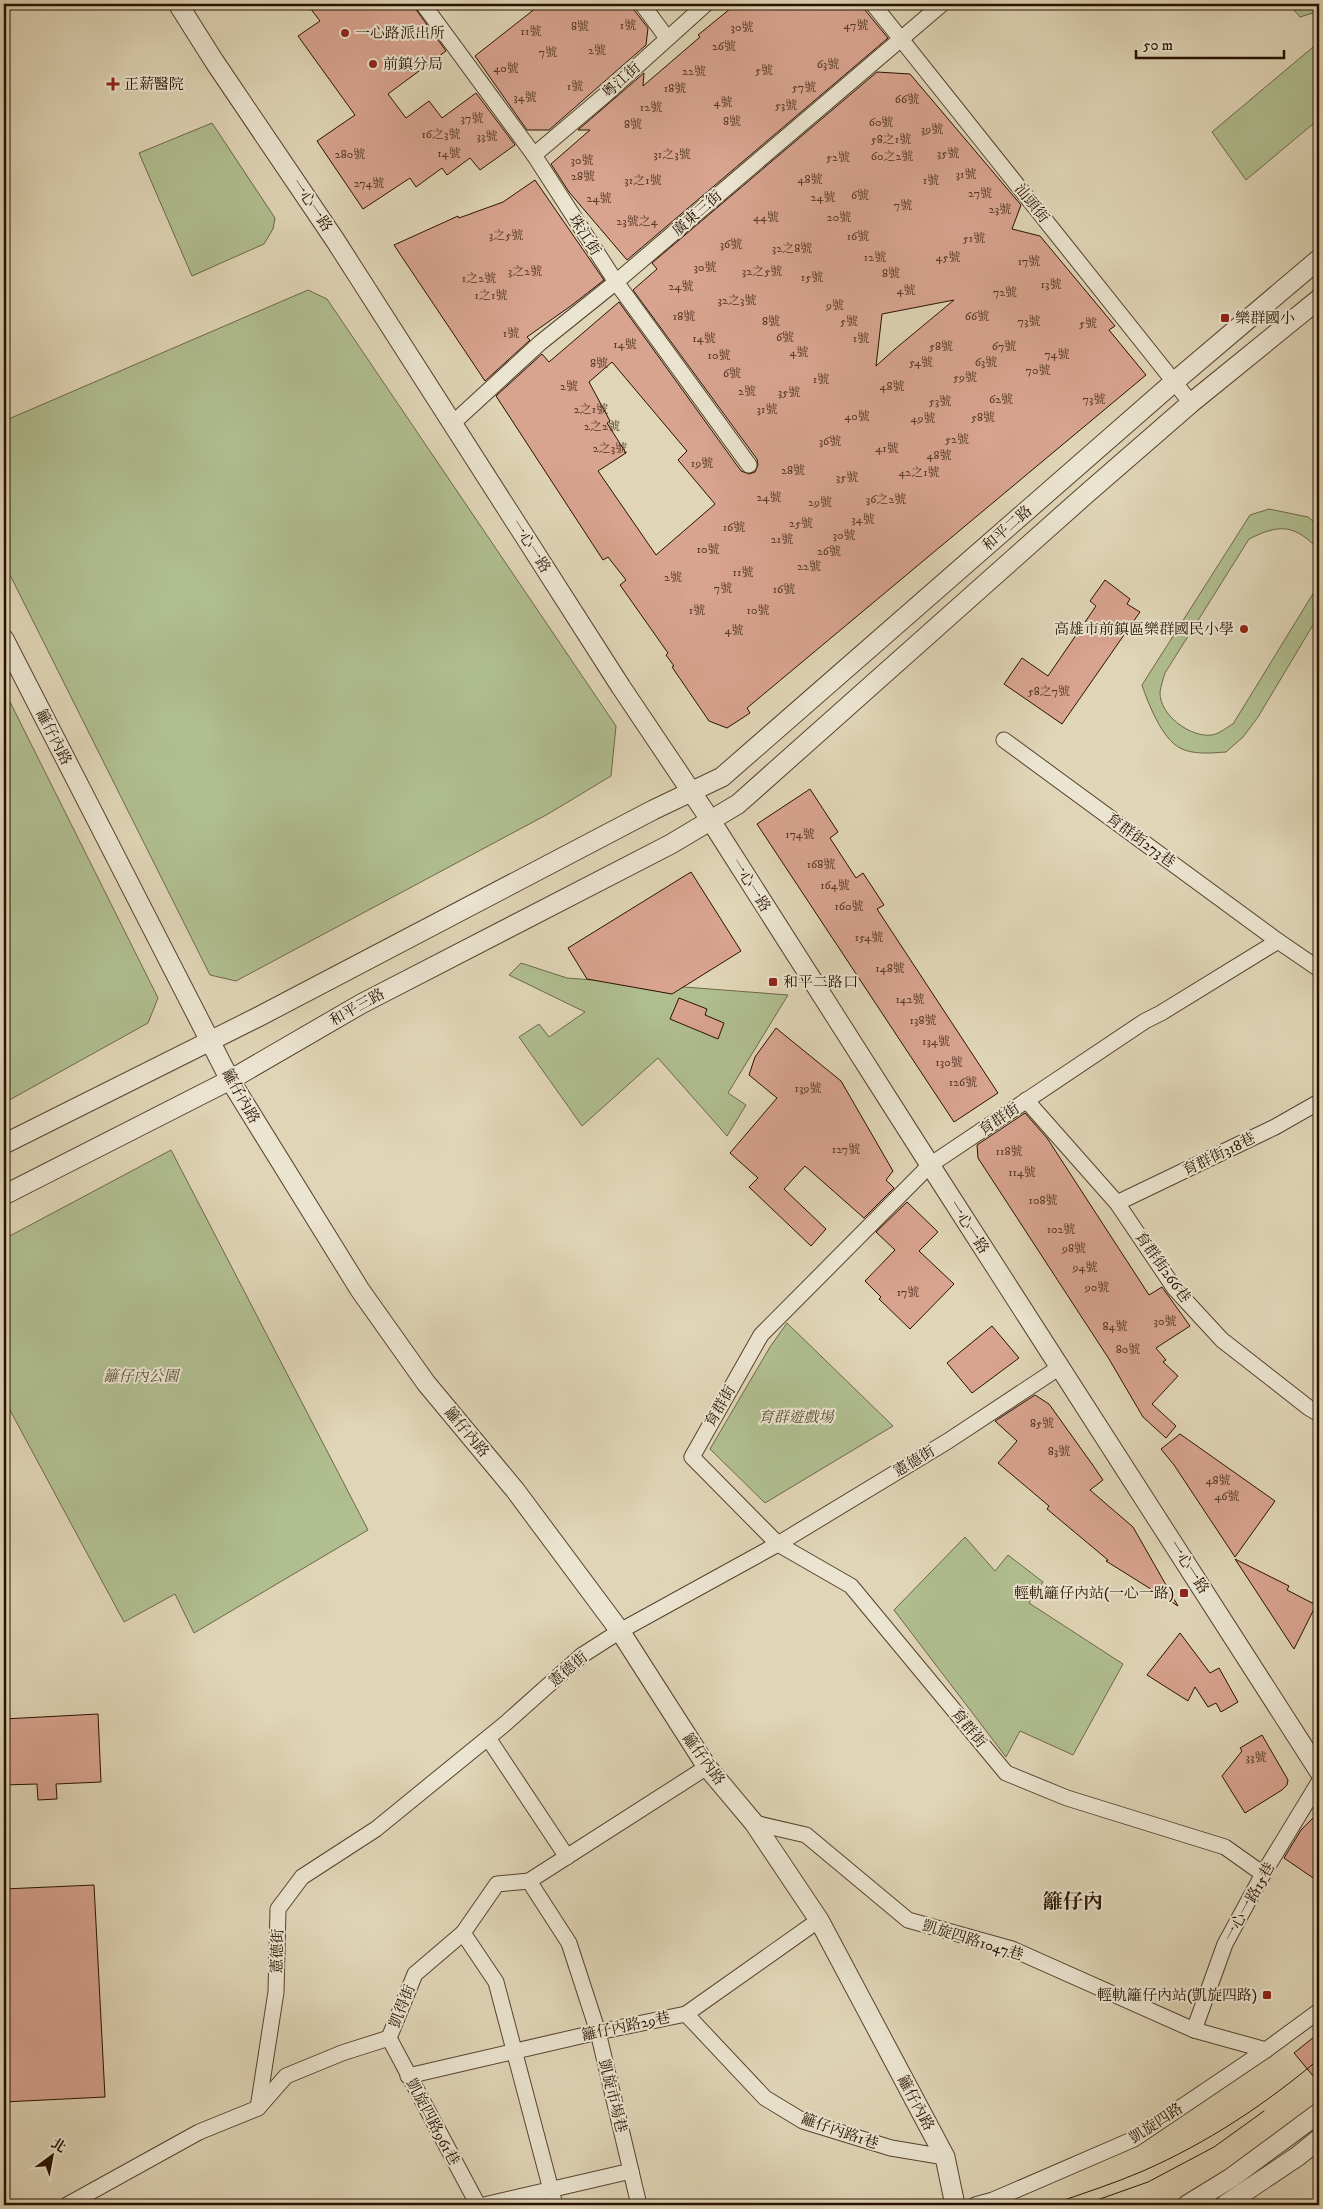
<svg xmlns="http://www.w3.org/2000/svg" width="1323" height="2209" viewBox="0 0 1323 2209" font-family="'IM FELL DW Pica','Noto Serif TC',serif">
  <style>
    .green { fill: #b0be90; stroke: #6c6848 }
    .building { fill: #d8a38f; stroke: #271200; fill-rule: evenodd }
    .lines { fill: none; stroke-linecap: round; stroke-linejoin: round }
    .minor-casing { stroke: #55432e; stroke-width: 17 }
    .tertiary-casing { stroke: #55432e; stroke-width: 21 }
    .minor { stroke: #ebe4d0; stroke-width: 15 }
    .tertiary { stroke: #ebe4d0; stroke-width: 19 }
    .tram { stroke: #271200; stroke-width: 1 }
    .poi-dot { fill: #8f2418; stroke: #ebe4d0; stroke-width: 2 }
    .labels { text-anchor: middle; stroke-width: 4; stroke-linejoin: round; paint-order: stroke }
    .number-label { font-size: 12px; fill: #533624 }
    .poi-label { font-size: 15px; fill: #271200; stroke: #ebe4d0; text-anchor: start }
    .street-label { font-size: 15px; fill: #271200; stroke: #ebe4d0 }
    .park-label { font-size: 15px; font-style: italic; fill: #574e32; stroke: #ebe4d0 }
    .district-label { font-size: 20px; font-weight: bold; fill: #271200; stroke: #ebe4d0 }
  </style>
  <rect width="100%" height="100%" fill="#e0d5b7"/>
  <filter id="stains"><feTurbulence type="fractalNoise" baseFrequency=".004" numOctaves="4"/><feColorMatrix values="0 0 0 0 .2 0 0 0 0 .09 0 0 0 0 .02 0 0 0 .5 -.17"/></filter>
  <radialGradient id="worn" r=".72"><stop offset=".6" stop-color="#630" stop-opacity="0"/><stop offset="1" stop-color="#630" stop-opacity=".3"/></radialGradient>
  <g class="green">
    <path d="M1289 4H1319V11L1300 17Z"/>
    <path d="M1319 42V119L1246 180 1212 132Z"/>
    <path d="M212 123 275 218 273 229 264 244 192 276 139 153Z"/>
    <path d="M308 290 327 299 616 726 611 776 548 814 236 981 210 975 4 563V421Z"/>
    <path d="M1269 509 1308 517 1319 526V550C1295 525 1281 523 1249 539L1165 673C1163 679 1161 686 1160 692 1159 715 1191 738 1212 735 1219 734 1227 727 1233 724L1319 584V615L1258 717 1243 737 1226 752C1212 753 1193 755 1180 748 1162 739 1148 703 1142 685L1250 515Z"/>
    <path d="M4 690 158 998 148 1023 4 1103Z"/>
    <path d="M521 963 567 978 788 995 728 1093 746 1105 727 1136 658 1058 582 1126 519 1037 539 1024 549 1037 585 1012 509 975Z"/>
    <path d="M171 1150 368 1530 194 1633 175 1594 124 1622 4 1399V1239Z"/>
    <path d="M787 1323 893 1426 765 1503 710 1449 770 1347Z"/>
    <path d="M965 1537 995 1571 1008 1555 1043 1582 1029 1603 1123 1664 1073 1755 1020 1731 1006 1757 894 1610Z"/>
  </g>
  <g class="building">
    <path d="M307 4H412L446 51 388 94 406 118 429 101 442 118 476 93 515 145 480 170 470 158 447 175 442 168 416 187 410 178 363 209 317 141 355 115 298 36 320 21Z"/>
    <path d="M541 4H633L634 10 648 28 646 45 549 130H527L475 56Z"/>
    <path d="M736 4H860L888 38 627 260 569 192 551 164 590 130H578L644 73 643 86 700 37 698 35Z"/>
    <path d="M877 72 910 74 1021 205 1012 229 1040 236 1115 326 1109 330 1146 375 747 708 750 713 727 728 709 721 672 667 674 666 666 655 668 653 620 585 626 580 608 557 603 560 496 396 542 354 549 362 619 302 741 471 749 474 755 472 758 465 757 459 633 290 657 269 652 263ZM954 300 895 349 876 366 882 314ZM612 362 687 451 678 460 715 504 656 555 598 471 626 453 607 423 610 421 589 382Z"/>
    <path d="M535 180 604 280 572 305 527 337 530 340 485 381 394 245 458 216 459 218 503 202Z"/>
    <path d="M1105 580 1130 599 1127 604 1140 612 1062 724 1004 684 1022 658 1048 676 1096 606 1090 601Z"/>
    <path d="M810 789 838 832 830 838 856 878 863 873 884 905 877 909 998 1093 954 1122 757 824Z"/>
    <path d="M691 872 741 951 672 994 587 979 568 948Z"/>
    <path d="M679 998 707 1009 705 1015 724 1023 718 1039 670 1019Z"/>
    <path d="M776 1028 841 1081 893 1171 886 1180 894 1188 864 1218 805 1166 784 1189 826 1229 811 1246 749 1187 758 1178 730 1153 777 1098 749 1075 755 1057Z"/>
    <path d="M1025 1113 1047 1138 1149 1295 1162 1287 1190 1326 1156 1348 1166 1360 1163 1362 1178 1376 1152 1404 1176 1426 1166 1438 1143 1417 1109 1359 978 1158 977 1145Z"/>
    <path d="M907 1202 938 1232 919 1251 954 1284 910 1329 879 1299 881 1297 865 1281 895 1250 876 1232Z"/>
    <path d="M992 1326 1019 1358 972 1393 947 1363Z"/>
    <path d="M1035 1395 1049 1404 1092 1464 1103 1480 1090 1490 1133 1527 1178 1606 1106 1561 1108 1560 1047 1509 1049 1506 998 1463 1017 1441 995 1421Z"/>
    <path d="M1180 1434 1275 1501 1235 1557 1174 1465 1161 1449Z"/>
    <path d="M1235 1559 1289 1586 1287 1590 1316 1605 1294 1649Z"/>
    <path d="M1180 1633 1210 1673 1219 1668 1238 1702 1221 1712 1216 1703 1208 1707 1195 1687 1188 1701 1147 1675Z"/>
    <path d="M98 1714 101 1782 56 1784 57 1799 38 1800 37 1784 4 1785V1719Z"/>
    <path d="M1262 1735 1288 1780 1287 1785 1282 1790 1245 1813 1222 1776 1242 1751 1240 1748Z"/>
    <path d="M1319 1812V1882L1284 1858 1301 1830Z"/>
    <path d="M94 1885 105 2097 4 2102V1889Z"/>
    <path d="M1319 2033V2083L1294 2053Z"/>
  </g>
  <g class="lines">
    <defs>
      <g id="minor">
        <path d="M423 4 534 155 616 282 749 465"/>
        <path d="M642 4 667 38"/>
        <path d="M873 4 1191 403"/>
        <path d="M534 155 605 95 706 4"/>
        <path d="M453 423 540 343 616 282 942 4"/>
        <path d="M1004 740 1278 941"/>
        <path d="M1026 1100 1117 1203 1175 1289 1222 1340 1309 1408 1319 1414"/>
        <path d="M1117 1203 1275 1127 1319 1102"/>
        <path d="M488 1738 567 1857"/>
        <path d="M754 1823 806 1835 908 1920 1012 1949 1194 2030 1266 2050"/>
        <path d="M1263 1874 1225 1847 1067 1798 1006 1773 851 1586 778 1544 692 1457 761 1335 930 1165 1145 1021 1161 1013 1278 941 1319 969"/>
        <path d="M529 1881 569 1943 598 2032 639 2205"/>
        <path d="M463 1933 496 1982 555 2205"/>
        <path d="M686 2014 765 2098 803 2121 891 2148 945 2157"/>
        <path d="M1194 2030 1225 1944 1263 1874 1319 1782"/>
        <path d="M389 2038 478 2205"/>
        <path d="M408 2076 598 2032 686 2014 819 1920"/>
        <path d="M258 2108 276 1992 278 1909 302 1877 376 1829 506 1723 581 1656 620 1631 778 1544 948 1441 1060 1367"/>
        <path d="M67 2205 199 2132 258 2108 286 2076 342 2053 389 2038 415 1974 463 1933 497 1884 529 1881 707 1767"/>
        <path d="M484 2205 631 2171"/>
        <path d="M975 2205 993 2200 1134 2139 1266 2050 1319 2011"/>
      </g>
      <g id="tertiary">
        <path d="M178 4 214 61 335 240 621 687 711 821 930 1165 1319 1771"/>
        <path d="M4 639 230 1080 360 1290 426 1383 515 1490 620 1631 707 1767 754 1823 819 1920 945 2157 955 2205"/>
        <path d="M4 1144 260 1016 653 810 722 777 1174 382 1319 259"/>
        <path d="M4 1195 230 1080 361 1004 671 844 738 804 1084 496 1191 403 1319 299"/>
        <path d="M1187 2205 1231 2178 1319 2113"/>
        <path d="M1225 2205 1298 2156 1319 2139"/>
      </g>
    </defs>
    <use href="#minor" class="minor-casing"/>
    <use href="#tertiary" class="tertiary-casing"/>
    <use href="#minor" class="minor"/>
    <use href="#tertiary" class="tertiary"/>
    <g class="tram">
      <path d="M1050 2205C1081 2194 1113 2184 1143 2171 1207 2143 1266 2104 1319 2059"/>
      <path d="M1083 2205 1148 2182 1214 2147 1264 2111"/>
    </g>
  </g>
  <g class="poi-dot">
    <circle cx="345" cy="33" r="5"/>
    <circle cx="373" cy="64" r="5"/>
    <path d="M110.5 76.5h5v5h5v5h-5v5h-5v-5h-5v-5h5z"/>
    <rect x="1220" y="313" width="10" height="10" rx="2.5"/>
    <circle cx="1244" cy="629" r="5"/>
    <rect x="768" y="977" width="10" height="10" rx="2.5"/>
    <rect x="1179" y="1588" width="10" height="10" rx="2.5"/>
    <rect x="1262" y="1990" width="10" height="10" rx="2.5"/>
  </g>
  <g class="labels">
    <g class="number-label">
      <text x="628" y="29">1號</text>
      <text x="856" y="29">47號</text>
      <text x="580" y="30">8號</text>
      <text x="742" y="31">30號</text>
      <text x="531" y="35">11號</text>
      <text x="724" y="50">26號</text>
      <text x="597" y="54">2號</text>
      <text x="548" y="56">7號</text>
      <text x="828" y="68">63號</text>
      <text x="506" y="72">40號</text>
      <text x="764" y="74">5號</text>
      <text x="694" y="75">22號</text>
      <text x="575" y="90">1號</text>
      <text x="804" y="91">57號</text>
      <text x="675" y="92">18號</text>
      <text x="525" y="101">34號</text>
      <text x="907" y="103">66號</text>
      <text x="723" y="106">4號</text>
      <text x="786" y="109">53號</text>
      <text x="651" y="111">12號</text>
      <text x="472" y="122">37號</text>
      <text x="732" y="125">8號</text>
      <text x="881" y="126">60號</text>
      <text x="633" y="128">8號</text>
      <text x="932" y="133">39號</text>
      <text x="441" y="138">16之3號</text>
      <text x="487" y="140">33號</text>
      <text x="891" y="143">58之1號</text>
      <text x="449" y="157">14號</text>
      <text x="948" y="157">35號</text>
      <text x="350" y="158">280號</text>
      <text x="672" y="158">31之3號</text>
      <text x="892" y="160">60之2號</text>
      <text x="838" y="161">52號</text>
      <text x="582" y="164">30號</text>
      <text x="966" y="178">31號</text>
      <text x="583" y="180">28號</text>
      <text x="810" y="183">48號</text>
      <text x="643" y="184">31之1號</text>
      <text x="931" y="184">1號</text>
      <text x="369" y="187">274號</text>
      <text x="980" y="197">27號</text>
      <text x="860" y="199">6號</text>
      <text x="823" y="201">24號</text>
      <text x="599" y="202">24號</text>
      <text x="903" y="209">7號</text>
      <text x="1000" y="213">23號</text>
      <text x="766" y="221">44號</text>
      <text x="839" y="221">20號</text>
      <text x="637" y="225">23號之4</text>
      <text x="506" y="239">3之5號</text>
      <text x="858" y="240">16號</text>
      <text x="974" y="242">51號</text>
      <text x="731" y="248">36號</text>
      <text x="792" y="252">32之8號</text>
      <text x="875" y="261">12號</text>
      <text x="948" y="261">45號</text>
      <text x="1029" y="265">17號</text>
      <text x="705" y="271">30號</text>
      <text x="525" y="275">3之2號</text>
      <text x="762" y="275">32之5號</text>
      <text x="891" y="277">8號</text>
      <text x="812" y="281">15號</text>
      <text x="479" y="282">1之2號</text>
      <text x="1051" y="288">13號</text>
      <text x="681" y="290">24號</text>
      <text x="906" y="294">4號</text>
      <text x="1005" y="296">72號</text>
      <text x="491" y="299">1之1號</text>
      <text x="737" y="304">32之3號</text>
      <text x="835" y="309">9號</text>
      <text x="684" y="320">18號</text>
      <text x="977" y="320">66號</text>
      <text x="771" y="325">8號</text>
      <text x="849" y="325">5號</text>
      <text x="1029" y="325">73號</text>
      <text x="1088" y="327">5號</text>
      <text x="511" y="337">1號</text>
      <text x="785" y="341">6號</text>
      <text x="704" y="342">14號</text>
      <text x="861" y="342">1號</text>
      <text x="625" y="348">14號</text>
      <text x="941" y="350">58號</text>
      <text x="1004" y="350">67號</text>
      <text x="799" y="356">4號</text>
      <text x="1057" y="358">74號</text>
      <text x="719" y="359">10號</text>
      <text x="921" y="366">54號</text>
      <text x="986" y="366">63號</text>
      <text x="599" y="367">8號</text>
      <text x="1038" y="374">70號</text>
      <text x="732" y="377">6號</text>
      <text x="965" y="381">59號</text>
      <text x="821" y="383">1號</text>
      <text x="569" y="390">2號</text>
      <text x="892" y="390">48號</text>
      <text x="747" y="395">2號</text>
      <text x="789" y="396">35號</text>
      <text x="1001" y="403">62號</text>
      <text x="1094" y="403">73號</text>
      <text x="940" y="405">53號</text>
      <text x="591" y="413">2之1號</text>
      <text x="767" y="413">31號</text>
      <text x="857" y="420">40號</text>
      <text x="983" y="421">58號</text>
      <text x="923" y="422">49號</text>
      <text x="602" y="430">2之2號</text>
      <text x="957" y="443">52號</text>
      <text x="830" y="445">36號</text>
      <text x="610" y="452">2之3號</text>
      <text x="887" y="452">41號</text>
      <text x="939" y="459">48號</text>
      <text x="702" y="467">19號</text>
      <text x="793" y="474">28號</text>
      <text x="919" y="476">42之1號</text>
      <text x="847" y="481">35號</text>
      <text x="769" y="501">24號</text>
      <text x="886" y="503">36之2號</text>
      <text x="820" y="506">29號</text>
      <text x="863" y="523">34號</text>
      <text x="801" y="527">25號</text>
      <text x="734" y="531">16號</text>
      <text x="844" y="539">30號</text>
      <text x="782" y="543">21號</text>
      <text x="708" y="553">10號</text>
      <text x="829" y="555">26號</text>
      <text x="809" y="570">22號</text>
      <text x="743" y="576">11號</text>
      <text x="673" y="581">2號</text>
      <text x="723" y="592">7號</text>
      <text x="784" y="593">16號</text>
      <text x="697" y="614">1號</text>
      <text x="758" y="614">10號</text>
      <text x="734" y="634">4號</text>
      <text x="1049" y="695">58之7號</text>
      <text x="800" y="838">174號</text>
      <text x="821" y="868">168號</text>
      <text x="835" y="889">164號</text>
      <text x="849" y="910">160號</text>
      <text x="869" y="941">154號</text>
      <text x="890" y="972">148號</text>
      <text x="910" y="1003">142號</text>
      <text x="923" y="1024">138號</text>
      <text x="936" y="1045">134號</text>
      <text x="949" y="1066">130號</text>
      <text x="963" y="1086">126號</text>
      <text x="808" y="1092">139號</text>
      <text x="846" y="1153">127號</text>
      <text x="1009" y="1155">118號</text>
      <text x="1022" y="1176">114號</text>
      <text x="1043" y="1204">108號</text>
      <text x="1061" y="1233">102號</text>
      <text x="1074" y="1252">98號</text>
      <text x="1085" y="1271">94號</text>
      <text x="1097" y="1291">90號</text>
      <text x="908" y="1296">17號</text>
      <text x="1165" y="1325">30號</text>
      <text x="1115" y="1330">84號</text>
      <text x="1128" y="1353">80號</text>
      <text x="1042" y="1427">85號</text>
      <text x="1059" y="1455">83號</text>
      <text x="1218" y="1484">48號</text>
      <text x="1227" y="1500">46號</text>
      <text x="1256" y="1761">33號</text>
    </g>
    <g class="poi-label">
      <text x="355" y="38">一心路派出所</text>
      <text x="383" y="69">前鎮分局</text>
      <text x="124" y="89">正薪醫院</text>
      <text x="1235" y="323">樂群國小</text>
      <text x="1234" y="634" text-anchor="end">高雄市前鎮區樂群國民小學</text>
      <text x="783" y="987">和平二路口</text>
      <text x="1174" y="1598" text-anchor="end">輕軌籬仔內站(一心一路)</text>
      <text x="1257" y="2000" text-anchor="end">輕軌籬仔內站(凱旋四路)</text>
    </g>
    <g class="street-label">
      <text transform="translate(621 80) rotate(-42)" y="5">粵江街</text>
      <text transform="translate(1032 203) rotate(51)" y="5">汕頭街</text>
      <text transform="translate(312 205) rotate(56)" y="5">一心一路</text>
      <text transform="translate(697 213) rotate(-41)" y="5">廣東三街</text>
      <text transform="translate(585 235) rotate(57)" y="5">珠江街</text>
      <text transform="translate(1007 528) rotate(-41)" y="5">和平二路</text>
      <text transform="translate(531 546) rotate(58)" y="5">一心一路</text>
      <text transform="translate(54 737) rotate(63)" y="5">籬仔內路</text>
      <text transform="translate(1141 840) rotate(36)" y="5">育群街273巷</text>
      <text transform="translate(751 885) rotate(58)" y="5">一心一路</text>
      <text transform="translate(357 1007) rotate(-29)" y="5">和平三路</text>
      <text transform="translate(241 1096) rotate(61)" y="5">籬仔內路</text>
      <text transform="translate(999 1119) rotate(-34)" y="5">育群街</text>
      <text transform="translate(1219 1154) rotate(-26)" y="5">育群街318巷</text>
      <text transform="translate(969 1227) rotate(57)" y="5">一心一路</text>
      <text transform="translate(1163 1267) rotate(54)" y="5">育群街266巷</text>
      <text transform="translate(720 1406) rotate(-60)" y="5">育群街</text>
      <text transform="translate(467 1432) rotate(50)" y="5">籬仔內路</text>
      <text transform="translate(914 1461) rotate(-31)" y="5">憲德街</text>
      <text transform="translate(1189 1567) rotate(57)" y="5">一心一路</text>
      <text transform="translate(568 1669) rotate(-40)" y="5">憲德街</text>
      <text transform="translate(969 1728) rotate(50)" y="5">育群街</text>
      <text transform="translate(704 1759) rotate(54)" y="5">籬仔內路</text>
      <text transform="translate(1249 1902) rotate(-61)" y="5">一心一路15巷</text>
      <text transform="translate(973 1940) rotate(17)" y="5">凱旋四路1047巷</text>
      <text transform="translate(277 1951) rotate(-88)" y="5">憲德街</text>
      <text transform="translate(402 2006) rotate(-68)" y="5">凱得街</text>
      <text transform="translate(626 2026) rotate(-12)" y="5">籬仔內路29巷</text>
      <text transform="translate(613 2096) rotate(76)" y="5">凱旋市場巷</text>
      <text transform="translate(916 2103) rotate(62)" y="5">籬仔內路</text>
      <text transform="translate(433 2122) rotate(62)" y="5">凱旋四路961巷</text>
      <text transform="translate(1156 2123) rotate(-33)" y="5">凱旋四路</text>
      <text transform="translate(840 2131) rotate(19)" y="5">籬仔內路1巷</text>
    </g>
    <g class="park-label">
      <text x="141" y="1381">籬仔內公園</text>
      <text x="796" y="1422">育群遊戲場</text>
    </g>
    <g class="district-label">
      <text x="1073" y="1908">籬仔內</text>
    </g>
  </g>
  <rect width="1323" height="2209" fill="none" stroke="#e0d5b7" stroke-width="20"/>
  <rect x="5" y="5" width="1313" height="2199" fill="none" stroke="#271200" stroke-width="2.5"/>
  <rect x="10" y="10" width="1303" height="2189" fill="none" stroke="#271200"/>
  <g transform="translate(52 2156) rotate(32)" stroke="#ebe4d0" stroke-width="4" paint-order="stroke">
  <path d="M0-4L9 19L0 12L-9 19Z" fill="#271200"/>
  <text y="-8" font-size="14" font-weight="bold" text-anchor="middle" fill="#271200">北</text>
  </g>
  <path d="M1136 50v8h148v-8" fill="none" stroke="#271200" stroke-width="2.5"/>
  <text x="1143" y="50" font-size="15" fill="#271200" stroke="#ebe4d0" stroke-width="4" paint-order="stroke">50 m</text>
  <rect width="100%" height="100%" filter="url(#stains)"/>
  <rect width="100%" height="100%" fill="url(#worn)"/>
</svg>
